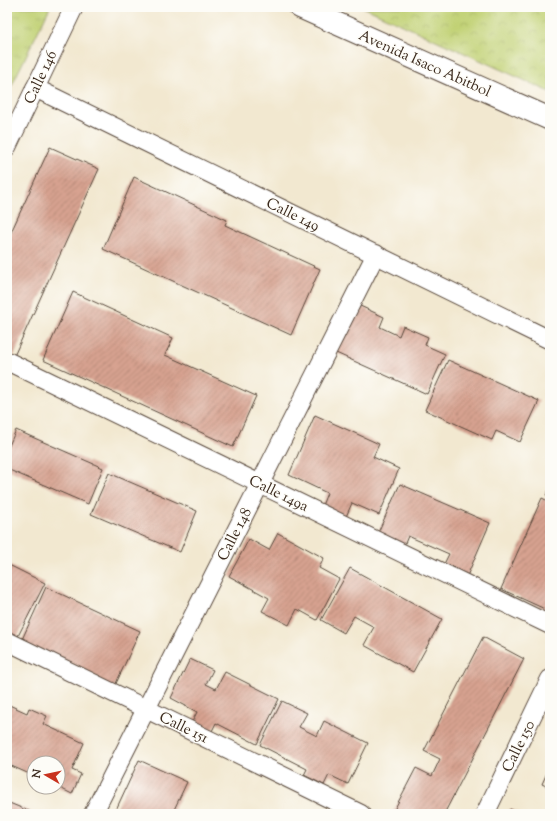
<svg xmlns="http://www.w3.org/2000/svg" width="557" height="821" viewBox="0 0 557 821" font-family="'Sorts Mill Goudy',serif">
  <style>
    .grass { fill: url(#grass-tufts); stroke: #7e7e49 }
    .park { fill: url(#park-crowns); stroke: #7e7e49 }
    .building { fill: url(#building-hatch) }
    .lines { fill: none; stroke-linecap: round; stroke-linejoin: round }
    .street-casing { stroke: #564639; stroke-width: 20 }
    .secondary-casing { stroke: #564639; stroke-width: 24 }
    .street { stroke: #fff; stroke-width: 18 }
    .secondary { stroke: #fff; stroke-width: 22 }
    .labels { text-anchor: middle; stroke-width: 3; stroke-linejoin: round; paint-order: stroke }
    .street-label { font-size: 15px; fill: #3b2a1e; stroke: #fdfcf7 }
  </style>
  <defs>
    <pattern id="grass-tufts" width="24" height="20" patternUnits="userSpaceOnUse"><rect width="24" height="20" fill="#c1d174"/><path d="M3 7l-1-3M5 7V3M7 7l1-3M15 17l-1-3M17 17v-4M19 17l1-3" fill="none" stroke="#a7b464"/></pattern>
    <pattern id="park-crowns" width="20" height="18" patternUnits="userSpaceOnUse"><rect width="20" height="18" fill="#c1d174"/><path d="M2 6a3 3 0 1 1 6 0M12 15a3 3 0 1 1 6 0" fill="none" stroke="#a7b464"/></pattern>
    <pattern id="building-hatch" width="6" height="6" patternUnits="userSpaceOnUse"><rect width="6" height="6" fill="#d7a290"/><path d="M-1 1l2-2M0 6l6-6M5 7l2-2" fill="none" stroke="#b08475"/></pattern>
  </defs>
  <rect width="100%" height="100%" fill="#fdfcf7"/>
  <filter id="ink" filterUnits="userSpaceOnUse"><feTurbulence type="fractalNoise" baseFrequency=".025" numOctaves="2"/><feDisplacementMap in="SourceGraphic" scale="8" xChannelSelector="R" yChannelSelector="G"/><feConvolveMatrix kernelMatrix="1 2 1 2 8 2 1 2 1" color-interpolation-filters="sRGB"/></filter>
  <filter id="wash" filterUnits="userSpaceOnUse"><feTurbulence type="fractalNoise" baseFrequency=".012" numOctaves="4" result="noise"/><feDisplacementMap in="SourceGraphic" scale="16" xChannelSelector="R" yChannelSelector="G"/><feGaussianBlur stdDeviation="0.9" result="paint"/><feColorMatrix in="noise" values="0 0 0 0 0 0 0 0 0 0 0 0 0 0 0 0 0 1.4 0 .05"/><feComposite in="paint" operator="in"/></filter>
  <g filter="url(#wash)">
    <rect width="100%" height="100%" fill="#f2e8d0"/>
    <path class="grass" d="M7 7H50L7 95Z"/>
    <path class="park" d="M363 7H550V92Z"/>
    <g id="blocks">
      <g class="building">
        <path d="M50 147 99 169 14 356 7 353V241Z"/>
        <path d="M134 177 227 220 225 225 320 269 291 335 103 249Z"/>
        <path d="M73 292 173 338 165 355 256 396 233 447 43 360Z"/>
        <path d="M358 305 384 317 380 327 399 336 403 326 428 337 425 345 445 354 427 394 336 353Z"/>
        <path d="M448 360 539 401 520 442 496 431 492 440 425 410Z"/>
        <path d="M315 415 379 444 373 457 399 469 379 515 352 503 345 519 321 508 327 493 289 475Z"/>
        <path d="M16 430 103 468 88 504 7 469V450Z"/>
        <path d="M109 473 197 511 180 552 91 514Z"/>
        <path d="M400 484 490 523 467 576 443 566 449 554 408 536 403 548 376 537Z"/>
        <path d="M550 488V497L546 495Z"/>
        <path d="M542 498 550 502V604L547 610 501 589Z"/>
        <path d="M278 533 324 558 319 568 339 579 317 620 297 609 289 625 262 611 269 598 229 576 249 539 269 550Z"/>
        <path d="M7 564 45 583 16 640 7 635Z"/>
        <path d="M350 568 442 619 413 672 364 645 374 627 354 616 344 633 321 620Z"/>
        <path d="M46 587 140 631 113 690 19 646Z"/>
        <path d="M483 637 524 659 444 814H392L416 768 432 776 440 759 424 751Z"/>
        <path d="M190 659 213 670 206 684 216 689 225 672 279 699 257 744 216 723 210 735 190 726 197 712 171 698Z"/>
        <path d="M282 701 307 713 299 727 317 736 324 721 368 743 348 784 329 775 324 785 304 775 307 769 260 745Z"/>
        <path d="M7 704 27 713 29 708 47 716 43 724 84 743 72 770 81 774 72 794 58 787V763H34V776L7 764Z"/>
        <path d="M139 760 187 782 172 814H114Z"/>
        <path d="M550 766V788L542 784Z"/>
        <path d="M7 802 36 814H7Z"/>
        <path d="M510 809 521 814H508Z"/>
      </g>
    </g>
  </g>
  <g filter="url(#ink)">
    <use href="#blocks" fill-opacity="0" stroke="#564639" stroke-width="1"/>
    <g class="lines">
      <defs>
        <g id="street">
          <path d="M35 88 550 340"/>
          <path d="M7 147 74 7"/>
          <path d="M7 361 550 625"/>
          <path d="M7 641 361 814"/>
          <path d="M93 814 376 254"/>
          <path d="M485 814 550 679"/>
        </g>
        <path id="secondary" d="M300 7 550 119"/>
      </defs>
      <use href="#street" class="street-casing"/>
      <use href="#secondary" class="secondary-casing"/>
      <use href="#street" class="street"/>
      <use href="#secondary" class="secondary"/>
    </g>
  </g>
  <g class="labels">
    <g class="street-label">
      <text transform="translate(425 63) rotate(24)" y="5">Avenida Isaco Abitbol</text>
      <text transform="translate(40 77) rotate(-65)" y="5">Calle 146</text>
      <text transform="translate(293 214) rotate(26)" y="5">Calle 149</text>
      <text transform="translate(279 493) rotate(26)" y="5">Calle 149a</text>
      <text transform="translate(234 534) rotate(-63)" y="5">Calle 148</text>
      <text transform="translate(184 727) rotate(26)" y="5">Calle 151</text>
      <text transform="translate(518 746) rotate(-64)" y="5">Calle 150</text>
    </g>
  </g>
  <rect width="557" height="821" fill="none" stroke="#fdfcf7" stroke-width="24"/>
  <g transform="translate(46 775) rotate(279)"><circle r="19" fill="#fdfcf7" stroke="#afa8a0"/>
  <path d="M0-3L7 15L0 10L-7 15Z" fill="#c8321e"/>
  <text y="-6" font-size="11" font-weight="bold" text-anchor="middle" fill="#3b2a1e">N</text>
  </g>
</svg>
